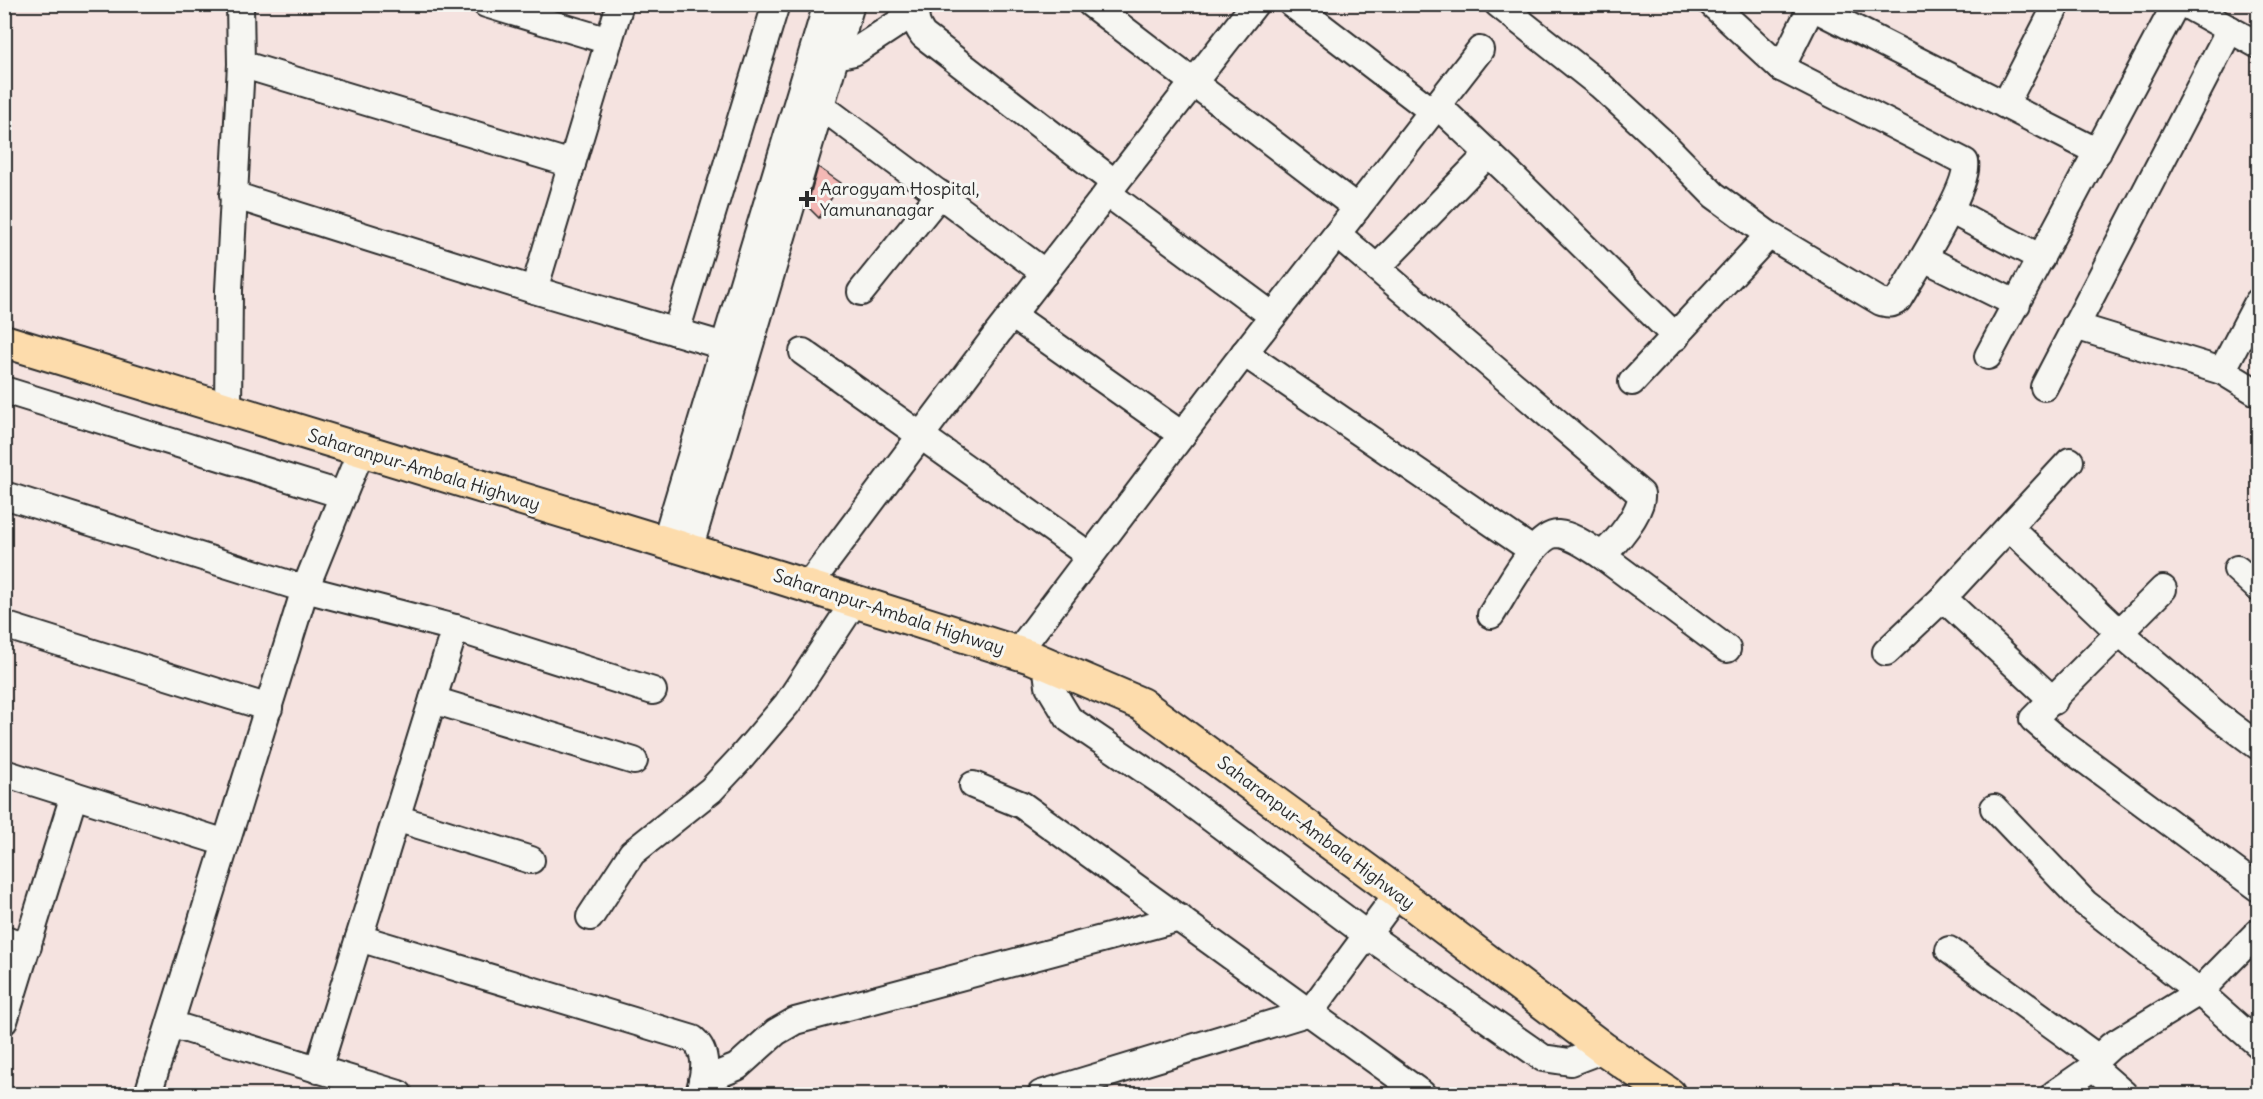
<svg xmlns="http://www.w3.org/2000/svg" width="2263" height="1099" viewBox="0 0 2263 1099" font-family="Delius,sans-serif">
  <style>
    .building { fill: #f4b8b5; stroke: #2b2b2b; stroke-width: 1.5 }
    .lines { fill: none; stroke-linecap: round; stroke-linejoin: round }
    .minor-casing { stroke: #2b2b2b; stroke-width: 30 }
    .major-casing { stroke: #2b2b2b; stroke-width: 36 }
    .minor { stroke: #f6f6f2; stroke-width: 26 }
    .major { stroke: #fddcac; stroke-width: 32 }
    .poi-dot { fill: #2b2b2b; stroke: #f6f6f2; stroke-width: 2 }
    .labels { text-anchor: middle; stroke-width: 6; stroke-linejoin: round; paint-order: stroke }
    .poi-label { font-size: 18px; fill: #2b2b2b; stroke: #f6f6f2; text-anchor: start }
    .street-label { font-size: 18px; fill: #2b2b2b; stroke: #f6f6f2 }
  </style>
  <rect width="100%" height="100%" fill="#f5e3e0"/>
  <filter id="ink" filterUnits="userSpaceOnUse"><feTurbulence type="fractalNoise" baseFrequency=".0167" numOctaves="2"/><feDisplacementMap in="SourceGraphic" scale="12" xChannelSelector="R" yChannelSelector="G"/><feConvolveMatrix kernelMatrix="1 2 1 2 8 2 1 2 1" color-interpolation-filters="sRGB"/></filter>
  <g filter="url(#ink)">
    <path class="building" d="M818 167 841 183 819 218 807 206Z"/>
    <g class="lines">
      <defs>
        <g id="minor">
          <path d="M486 4 609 41"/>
          <path d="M918 4C913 17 916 25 923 35L1115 183"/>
          <path d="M1091 4 1357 208"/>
          <path d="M1292 4 1432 111"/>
          <path d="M1498 4 1600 85 1660 140 1714 195 1769 235 1881 302C1889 304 1891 305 1898 300 1912 276 1971 185 1965 162L1781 68 1712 4"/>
          <path d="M2184 4 2258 45"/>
          <path d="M1812 7 2098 152"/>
          <path d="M835 56 854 52 915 12"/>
          <path d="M241 64 572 164"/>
          <path d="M1781 68 1813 4"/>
          <path d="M1437 105 1507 171 1676 337"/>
          <path d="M2005 105 2057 4"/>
          <path d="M821 106 1045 273"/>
          <path d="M1107 193 1273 316"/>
          <path d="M233 195 534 290 741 351"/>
          <path d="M1950 210 2041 258"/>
          <path d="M1337 234 1641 494C1643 511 1615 545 1601 555 1588 547 1573 535 1558 534 1535 533 1503 597 1491 615"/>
          <path d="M1924 258 2017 304"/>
          <path d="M1377 268 1489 153"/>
          <path d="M534 290 620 4"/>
          <path d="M861 292 940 194"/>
          <path d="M1012 315 1182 435"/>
          <path d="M2075 326 2222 371 2258 393"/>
          <path d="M676 332 776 4"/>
          <path d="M803 352 1090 556"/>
          <path d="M1244 353 1532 550"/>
          <path d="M1988 356 2176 4"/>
          <path d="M2222 371 2258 302"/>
          <path d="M1632 382 1769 235"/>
          <path d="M2044 387 2230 29"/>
          <path d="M4 390 343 495 361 451"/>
          <path d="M228 410 229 290 241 64 240 4"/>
          <path d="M4 495 305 589 455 628 653 691"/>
          <path d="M2009 527 2120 633 2218 716 2258 746"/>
          <path d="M665 543 827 4"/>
          <path d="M689 550 851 4"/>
          <path d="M1601 555 1727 649"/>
          <path d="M2237 569 2258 588"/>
          <path d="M808 586 997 334 1255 4"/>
          <path d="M2163 589 2033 719 2054 737 2258 888"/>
          <path d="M1943 598 2054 701"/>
          <path d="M4 625 269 708"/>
          <path d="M1886 652 1943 598 2070 461"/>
          <path d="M1017 653 1235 365 1480 50"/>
          <path d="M1046 663 1049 686 1069 719 1168 786 1366 934 1543 1058 1570 1062 1604 1049"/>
          <path d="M433 700 634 761"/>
          <path d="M4 773 226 843"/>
          <path d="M973 785 1022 805 1422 1094"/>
          <path d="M1994 808 2085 903 2199 992 2258 1044"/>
          <path d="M396 818 531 860"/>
          <path d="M590 917 632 853 711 790 741 758 787 704 855 601"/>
          <path d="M359 938 693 1039C710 1054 704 1074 699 1094"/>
          <path d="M4 939 28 946"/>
          <path d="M1949 950 2098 1058"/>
          <path d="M4 1021 74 795"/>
          <path d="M170 1024 399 1094"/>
          <path d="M2093 1067 2124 1094"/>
          <path d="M318 1070 455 628"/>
          <path d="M702 1081 737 1067 776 1032 795 1021 1180 918"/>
          <path d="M148 1094 305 589 343 495"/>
          <path d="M1041 1094 1310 1012 1398 893"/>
          <path d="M2054 1094 2093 1067 2098 1058 2111 1046 2199 992 2258 932"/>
        </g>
        <path id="major" d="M4 341 778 577 1031 657 1141 704 1398 893 1604 1049 1669 1094"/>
      </defs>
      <use href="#minor" class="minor-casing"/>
      <use href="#major" class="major-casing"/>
      <use href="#minor" class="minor"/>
      <use href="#major" class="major"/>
    </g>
  </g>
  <path class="poi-dot" d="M804 190h6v6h6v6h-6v6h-6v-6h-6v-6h6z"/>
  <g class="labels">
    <g class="poi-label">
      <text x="820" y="195">Aarogyam Hospital,<tspan x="820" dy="21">Yamunanagar</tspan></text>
    </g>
    <g class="street-label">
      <text transform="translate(424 470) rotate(17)" y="6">Saharanpur-Ambala Highway</text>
      <text transform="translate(889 612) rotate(18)" y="6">Saharanpur-Ambala Highway</text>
      <text transform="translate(1316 833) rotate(37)" y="6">Saharanpur-Ambala Highway</text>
    </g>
  </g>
  <rect width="2263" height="1099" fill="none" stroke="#f6f6f2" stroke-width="24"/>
  <rect x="12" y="12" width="2239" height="1075" fill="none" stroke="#2b2b2b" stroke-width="2" filter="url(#ink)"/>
</svg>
